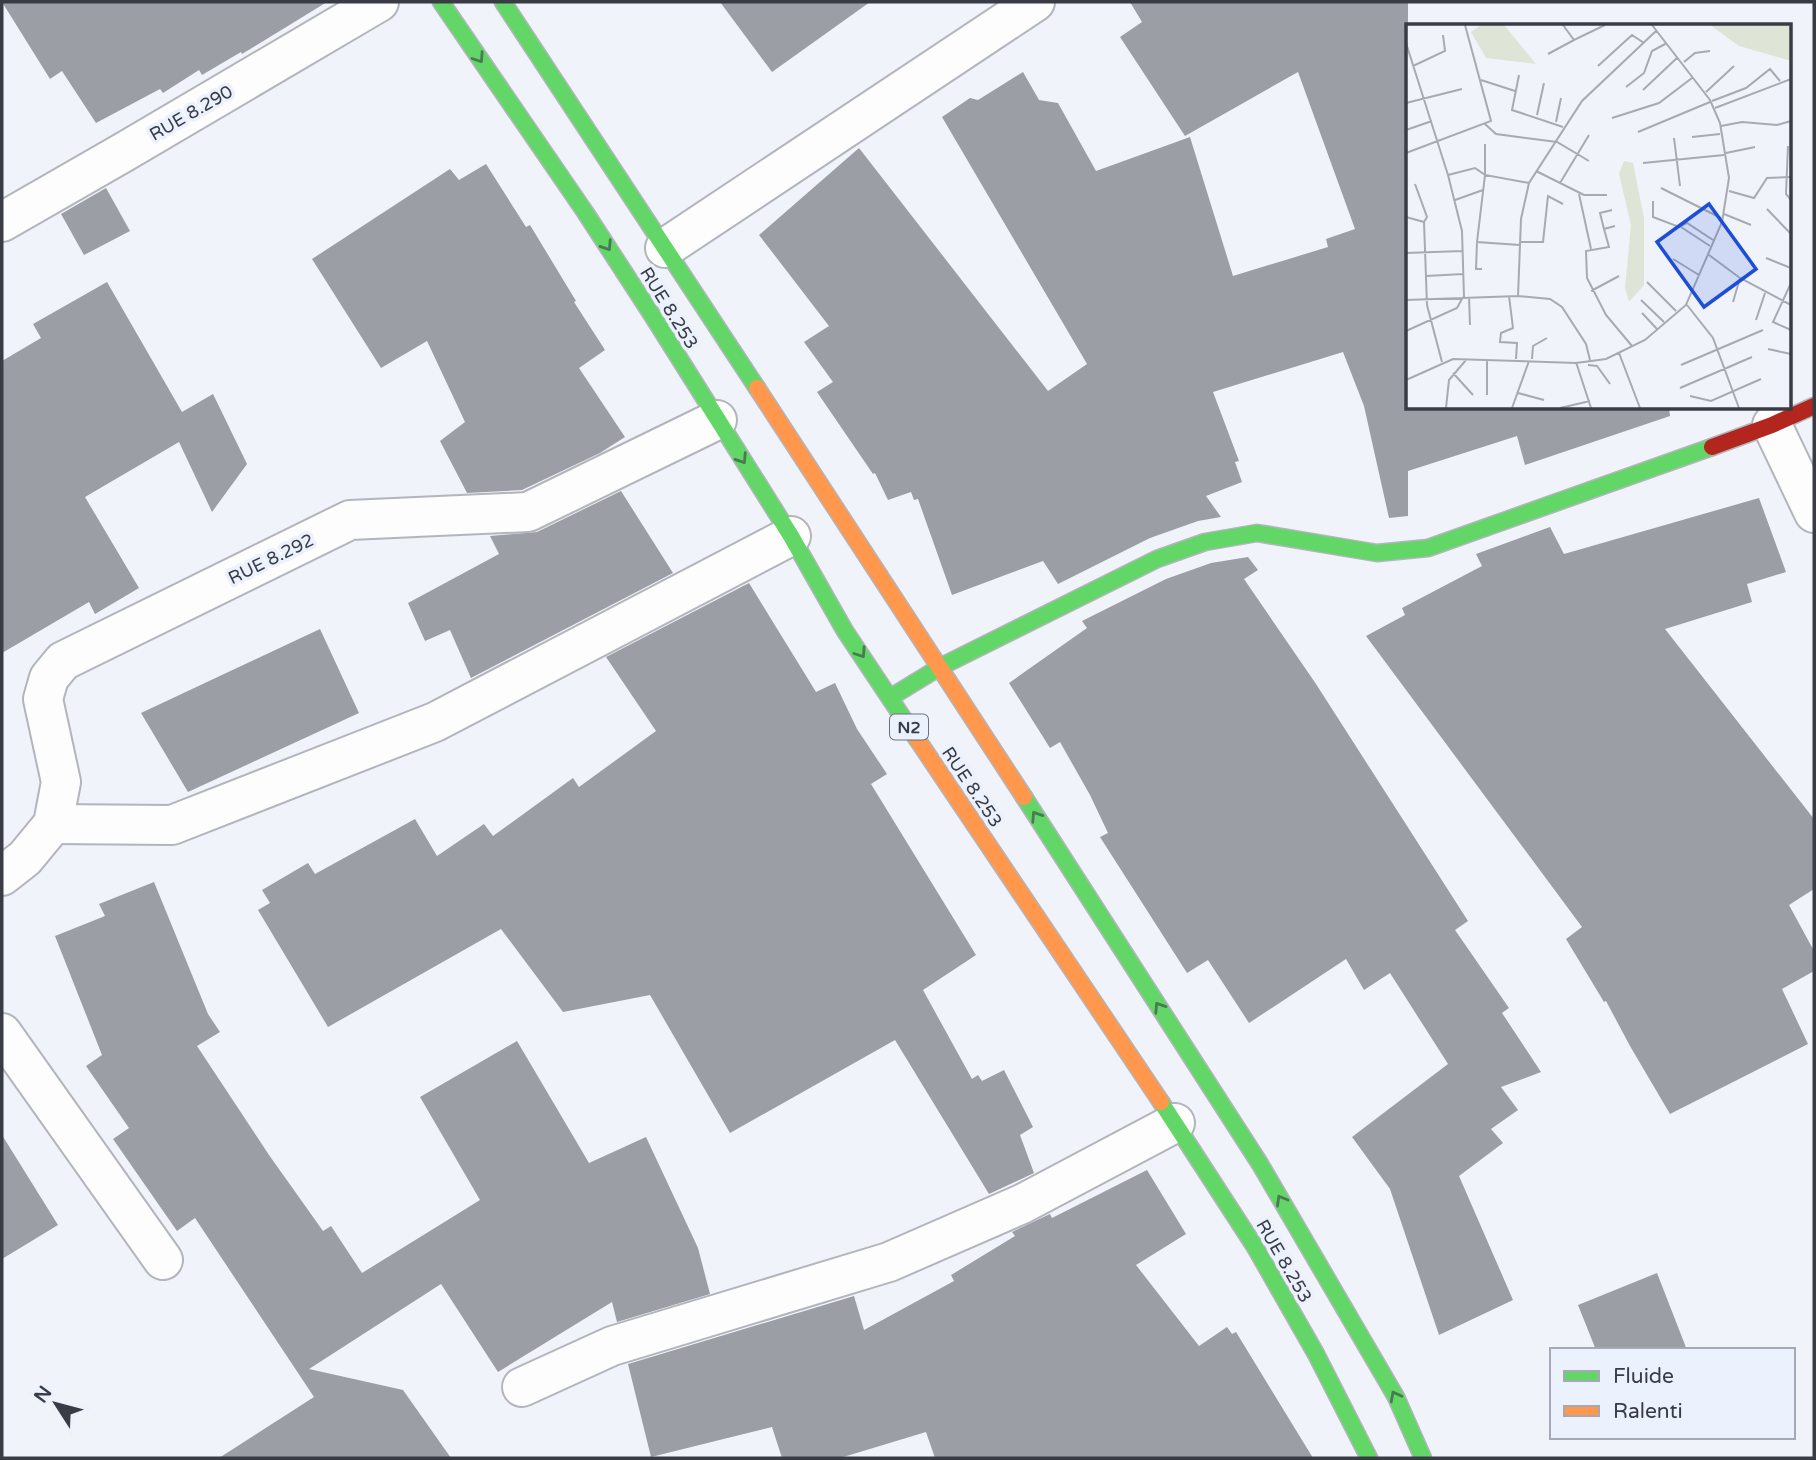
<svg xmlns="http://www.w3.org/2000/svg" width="1816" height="1460" viewBox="0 0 1816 1460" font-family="'Varela Round',sans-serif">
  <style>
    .building { fill: #9b9ea5 }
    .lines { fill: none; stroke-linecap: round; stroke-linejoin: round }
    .street-casing { stroke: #b3b5bc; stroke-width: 42 }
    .fast-casing { stroke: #b3b5bc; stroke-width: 19 }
    .slow-casing { stroke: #b3b5bc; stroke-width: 19 }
    .jam-casing { stroke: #b3b5bc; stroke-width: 19 }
    .street { stroke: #fdfdfe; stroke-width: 38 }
    .fast { stroke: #63d668; stroke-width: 16 }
    .slow { stroke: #ff974d; stroke-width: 16 }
    .jam { stroke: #b3261e; stroke-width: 16 }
    .oneway { stroke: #4a7a52 }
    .labels { text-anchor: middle; stroke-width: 7; stroke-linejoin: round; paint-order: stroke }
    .shield { fill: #ecf1fe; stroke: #6f727c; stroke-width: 2 }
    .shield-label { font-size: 16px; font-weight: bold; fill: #393c44 }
    .street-label { font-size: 18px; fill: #393c44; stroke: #ecf1fe }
    .inset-road { fill: none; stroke: #a7aab1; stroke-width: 2 }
    .view { fill: #1d4ed8; fill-opacity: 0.15; stroke: #1d4ed8; stroke-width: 3.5 }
    .inset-edge { fill: none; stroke: #393c44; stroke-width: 3.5 }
  </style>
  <rect width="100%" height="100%" fill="#f0f3fa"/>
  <g class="building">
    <path d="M2 2H327L242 54 241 52 202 75 199 70 163 93 160 89 96 123 62 71 50 79Z"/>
    <path d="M720 2H870L772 72Z"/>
    <path d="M1130 2H1408V408H1669L1670 416 1525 465 1517 436 1408 471V516L1389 518 1364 406 1343 352 1213 392 1239 461 1235 462 1242 482 1206 496 1221 517 1198 521 1150 538 1058 584 1043 561 952 595 918 499 914 500 911 492 888 500 875 473 873 474 817 392 833 382 804 342 829 326 759 235 859 148 1048 391 1087 364 942 117 970 98 978 100 1023 72 1039 100 1058 103 1096 171 1190 137 1233 276 1328 247 1326 239 1355 229 1298 72 1185 136 1120 37 1142 22Z"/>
    <path d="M486 164 526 227 530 225 576 301 574 302 605 350 579 368 625 437 600 453 522 490 467 493 440 441 465 422 427 341 381 368 312 259 450 169 459 180Z"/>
    <path d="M106 188 130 231 84 255 61 214Z"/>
    <path d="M107 282 182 412 213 394 247 464 212 512 179 442 85 497 139 588 95 614 89 602 2 653V361L41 338 33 324Z"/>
    <path d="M621 491 673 573 471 678 450 630 425 641 408 603 499 554 490 536 537 532Z"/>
    <path d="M1759 498 1786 572 1747 584 1752 602 1665 629 1814 819V889L1789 905 1814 951V971L1782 989 1808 1044 1670 1114 1630 1046 1606 1001 1604 1002 1566 939 1582 927 1366 636 1405 615 1402 608 1482 566 1476 554 1550 527 1564 554Z"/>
    <path d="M1248 557 1258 570 1244 579 1316 684 1468 921 1455 930 1509 1008 1502 1013 1541 1072 1501 1087 1518 1110 1491 1129 1503 1143 1459 1176 1513 1300 1439 1335 1390 1189 1352 1137 1448 1064 1390 973 1364 990 1346 959 1249 1023 1208 960 1187 973 1100 837 1108 833 1090 795 1060 742 1050 748 1009 683 1087 628 1082 621 1166 579 1211 563Z"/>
    <path d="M749 583 816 692 835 683 857 729 887 774 871 784 976 955 923 990 972 1079 978 1075 982 1081 1004 1070 1033 1127 1020 1135 1034 1173 989 1194 895 1040 730 1133 650 995 563 1012 501 929 328 1027 258 910 270 903 262 890 308 863 315 874 415 819 437 856 484 824 493 836 573 778 579 787 656 731 606 657Z"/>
    <path d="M320 629 359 713 188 792 141 713Z"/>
    <path d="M154 882 208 1014 220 1032 197 1046 269 1155 323 1231 331 1226 362 1273 480 1200 420 1097 517 1041 589 1163 646 1137 698 1248 710 1294 617 1322 612 1302 498 1372 441 1284 309 1369 403 1390 451 1458H219L314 1397 195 1218 177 1231 113 1139 129 1128 86 1066 102 1055 55 936 105 916 99 904Z"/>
    <path d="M2 1135 58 1225 2 1259Z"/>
    <path d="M1147 1170 1186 1234 1136 1265 1199 1346 1227 1327 1232 1334 1236 1332 1313 1458H935L926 1432 840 1458H782L772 1427 651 1457 628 1364 854 1296 864 1330 954 1281 951 1275 1015 1236 1012 1232 1050 1214 1052 1218Z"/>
    <path d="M1657 1273 1687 1350H1596L1578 1305Z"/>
  </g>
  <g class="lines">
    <defs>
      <g id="street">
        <path d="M2 222 124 152 379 2"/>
        <path d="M665 248 1035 2"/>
        <path d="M1772 425 1814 513"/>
        <path d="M53 824 172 825 435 722 791 536"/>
        <path d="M2 876 25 858 53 824 61 782 43 699 49 678 63 661 350 520 528 512 717 420"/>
        <path d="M2 1033 163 1260"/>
        <path d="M522 1387 612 1346 889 1262 1022 1204 1175 1123"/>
      </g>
      <g id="fast">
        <path d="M441 2 585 212 652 315 791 536 845 631 917 739"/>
        <path d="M503 2 757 388"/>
        <path d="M891 697 940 667 1157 559 1205 542 1257 533 1377 553 1428 548 1712 447"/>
        <path d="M1024 797 1260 1164 1396 1397 1423 1458"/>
        <path d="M1161 1102 1255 1247 1316 1354 1369 1458"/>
      </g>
      <g id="slow">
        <path d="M757 388 1024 797"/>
        <path d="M917 739 1161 1102"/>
      </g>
      <path id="jam" d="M1712 447 1772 425 1814 406"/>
    </defs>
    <use href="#street" class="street-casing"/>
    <use href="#fast" class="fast-casing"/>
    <use href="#slow" class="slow-casing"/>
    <use href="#jam" class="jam-casing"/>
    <use href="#street" class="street"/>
    <use href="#fast" class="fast"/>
    <use href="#slow" class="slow"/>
    <use href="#jam" class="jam"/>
  </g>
  <defs><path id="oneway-chevron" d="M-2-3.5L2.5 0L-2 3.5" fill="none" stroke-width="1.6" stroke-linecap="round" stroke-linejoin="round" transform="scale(1.75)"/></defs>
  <g class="oneway">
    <use href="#oneway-chevron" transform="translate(479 58) rotate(56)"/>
    <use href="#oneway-chevron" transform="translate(607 246) rotate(57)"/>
    <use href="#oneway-chevron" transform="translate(742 459) rotate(57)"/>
    <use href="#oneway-chevron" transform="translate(861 653) rotate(56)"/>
    <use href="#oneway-chevron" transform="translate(1036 816) rotate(-123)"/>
    <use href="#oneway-chevron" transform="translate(1159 1007) rotate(-123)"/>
    <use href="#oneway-chevron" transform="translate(1281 1200) rotate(-120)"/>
    <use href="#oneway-chevron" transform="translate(1395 1396) rotate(-118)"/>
  </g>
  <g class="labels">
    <rect class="shield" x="890" y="714.5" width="38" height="25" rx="5"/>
    <g class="shield-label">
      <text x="909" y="733">N2</text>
    </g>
    <g class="street-label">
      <text transform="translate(191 113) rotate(-30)" y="6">RUE 8.290</text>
      <text transform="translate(669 308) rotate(58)" y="6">RUE 8.253</text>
      <text transform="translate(271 559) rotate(-26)" y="6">RUE 8.292</text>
      <text transform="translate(972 787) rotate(56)" y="6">RUE 8.253</text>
      <text transform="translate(1284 1261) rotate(60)" y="6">RUE 8.253</text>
    </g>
  </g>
  <g transform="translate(1406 24)">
    <rect width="385" height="385" fill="#f0f3fa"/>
    <path d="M75 1H98L130 40 80 34 65 8ZM304 1H385V37L333 22ZM218 137 227 139 238 194V261L223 278 219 264 225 201 213 150Z" fill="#dee5d7"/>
    <path class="inset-road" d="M157 1 168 16 199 1M0 19 42 151M142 30 168 16M278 38 289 29 304 27M7 42 39 27 37 11M192 42 226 11 238 19M113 51 106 86 157 103M75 56 109 67M220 63 238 49 246 27 261 19M237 66 272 33M300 68 328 42M306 77 340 64 364 45 374 57M0 79 56 65M309 84 385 55M131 91 138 59M206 94 253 79 286 54M150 98 155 74M79 100 90 110 151 118 183 137M315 102 336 98 371 101 385 97M0 106 26 97M232 108 304 78M286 113 314 110M268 114 274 162M79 120V151L123 159M382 122 380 170 385 176M0 129 85 97 59 1M320 129 349 123M237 139 318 131M130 147 178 171H201M154 159 183 111M255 164 315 194M323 167 348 174 361 154 385 153M173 170 185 225M49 176 77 166M247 177V193L273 203 281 199 307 216M361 185 385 210M318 190 345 201M0 193 18 198 21 193 9 160M18 198 21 281 36 338M209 202 198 205 203 223 180 227 181 254 200 291 226 322M275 203 304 222M198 205 194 189 206 186M71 218 70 245H76M114 218H137L142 172 157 180M0 229 56 227M303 231 334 254 385 281M360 234 385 244M267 235 293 251M20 252 57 250M241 258 270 287M385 259 367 298 385 306M185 267 213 252M103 272 107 304 95 309 94 318 111 319 110 335M112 272 115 195 123 159 176 77 250 7M58 273 56 207 42 151 69 144 79 151 71 218 114 221M63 273 64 301M0 276 112 272 144 275 156 283 180 320 184 336M235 276 258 298M327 278 334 254M281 281 307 314 333 384M236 289 251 305M350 296 359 269M0 307 51 284 57 273M362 325 385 330M213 329 234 384M126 335 127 322 141 314M170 338 185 384M182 341 191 342 204 360M275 341 357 306M47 349 67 371M0 356 47 335 170 339 200 335 239 316 280 281 316 198 323 154 314 99 304 76 246 1M274 364 346 333M112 369 138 376M81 371V337M284 372 305 377 355 355M40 384 43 356 60 336M106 384 123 337M154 384 184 377"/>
    <path class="view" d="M303 180 350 245 298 283 251 218Z"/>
    <rect width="385" height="385" class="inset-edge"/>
  </g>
  <rect width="1816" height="1460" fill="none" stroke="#393c44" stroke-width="7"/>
  <rect x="1550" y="1348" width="245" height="91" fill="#ecf1fe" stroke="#a4a9b4" stroke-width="2"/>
  <rect x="1564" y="1371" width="35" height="10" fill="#63d668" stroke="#a4a9b4" stroke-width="2"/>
  <text x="1613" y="1383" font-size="21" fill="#393c44">Fluide</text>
  <rect x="1564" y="1406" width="35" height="10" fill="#ff974d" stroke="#a4a9b4" stroke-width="2"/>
  <text x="1613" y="1418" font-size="21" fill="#393c44">Ralenti</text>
  <g transform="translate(56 1404) rotate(306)" stroke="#ecf1fe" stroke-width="5" paint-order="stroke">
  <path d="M0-5L12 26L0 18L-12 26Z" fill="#393c44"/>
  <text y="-10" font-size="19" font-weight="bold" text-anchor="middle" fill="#393c44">N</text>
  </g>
</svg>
